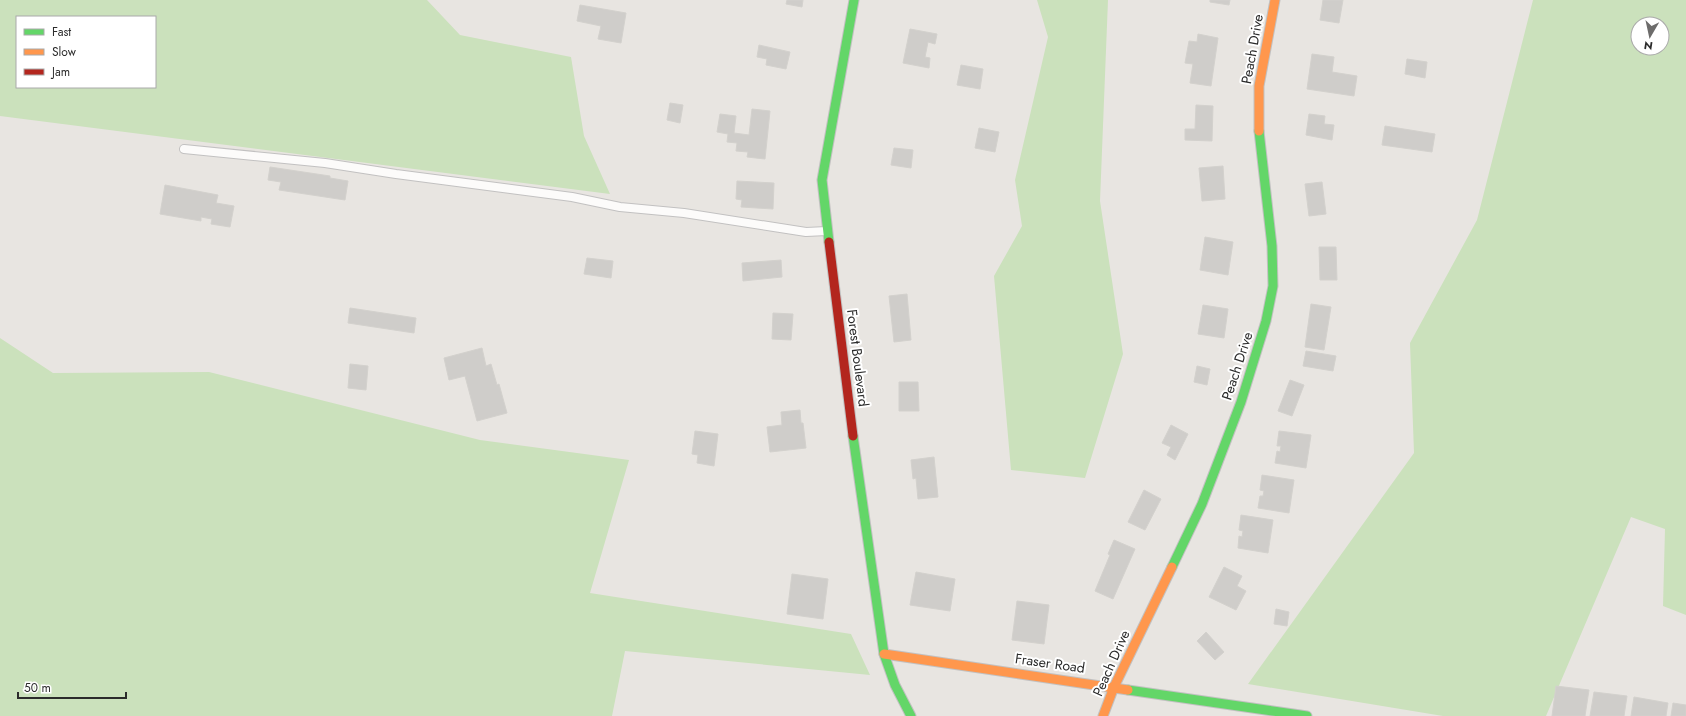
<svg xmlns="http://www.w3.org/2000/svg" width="1686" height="716" viewBox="0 0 1686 716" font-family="Jost,sans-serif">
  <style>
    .green { fill: #cbe1bc; fill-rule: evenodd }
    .building { fill: #cfcdca; stroke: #d3d1cd }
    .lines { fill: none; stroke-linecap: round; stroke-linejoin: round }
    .lane-casing { stroke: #c2c1c1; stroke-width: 10 }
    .fast-casing { stroke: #c2c1c1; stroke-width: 11 }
    .slow-casing { stroke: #c2c1c1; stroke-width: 11 }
    .jam-casing { stroke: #c2c1c1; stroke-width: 11 }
    .lane { stroke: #fcfbfa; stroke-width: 8 }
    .fast { stroke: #63d668; stroke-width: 9 }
    .slow { stroke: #ff974d; stroke-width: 9 }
    .jam { stroke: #b3261e; stroke-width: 9 }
    .labels { text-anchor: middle; stroke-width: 4; stroke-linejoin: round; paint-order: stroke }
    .street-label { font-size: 14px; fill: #2b2b2b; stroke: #fff }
  </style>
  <rect width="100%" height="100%" fill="#e8e5e1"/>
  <g class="green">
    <path d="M0 0H427L460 35 571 57 584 136 610 194 0 116ZM17 17H155V87H17Z"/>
    <path d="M1037 0H1108L1100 201 1123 354 1085 478 1011 470 994 276 1022 226 1015 180 1048 37Z"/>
    <path d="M1533 0H1686V615L1663 606 1665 529 1631 517 1546 716H1443L1248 684 1414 453 1410 343 1477 220ZM1638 24H1662V48H1638Z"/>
    <path d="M0 338 53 373 209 372 480 440 629 460 590 593 851 634 870 675 625 651 612 716H0Z"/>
  </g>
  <g class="building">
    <path d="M787 0H803L802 7 786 4Z"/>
    <path d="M1210 0H1230L1229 5 1210 2Z"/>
    <path d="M1323 0H1343L1339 23 1320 20Z"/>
    <path d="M580 5 626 13 621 43 598 39 601 26 577 21Z"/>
    <path d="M910 29 937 34 935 44 928 42 925 57 930 58 929 68 903 63Z"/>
    <path d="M1198 34 1218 38 1211 86 1190 83 1193 64 1185 63 1189 41 1197 42Z"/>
    <path d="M759 45 790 52 786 69 766 65 767 59 757 57Z"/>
    <path d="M1312 54 1334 57 1332 72 1357 76 1354 96 1307 89Z"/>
    <path d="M1407 59 1427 62 1425 78 1405 74Z"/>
    <path d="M961 65 983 69 980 89 957 85Z"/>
    <path d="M670 103 683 105 680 123 667 120Z"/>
    <path d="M1196 105 1213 106 1212 141 1185 140V129H1195Z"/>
    <path d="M752 109 770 111 765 159 747 157 748 152 736 151 737 143 727 142 728 134 717 132 720 114 736 116 734 133 749 135Z"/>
    <path d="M1309 114 1325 116 1324 124 1334 125 1332 140 1306 135Z"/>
    <path d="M1385 126 1435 134 1432 152 1382 145Z"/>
    <path d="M979 128 999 132 995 152 975 148Z"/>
    <path d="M894 148 913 150 911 168 891 165Z"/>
    <path d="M1223 166 1225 199 1202 201 1199 168Z"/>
    <path d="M270 167 330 176V178L348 181 345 200 279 190 281 182 268 180Z"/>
    <path d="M737 181 774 183 773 209 741 207 742 200 736 199Z"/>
    <path d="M1322 182 1326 214 1309 216 1305 184Z"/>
    <path d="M165 185 218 195 216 203 234 206 230 227 211 224 212 219 201 217V221L160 214Z"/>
    <path d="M1205 237 1233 242 1228 275 1200 270Z"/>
    <path d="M1319 247H1336L1337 280H1320Z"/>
    <path d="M587 258 613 261 611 278 584 274Z"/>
    <path d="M781 260 782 277 743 281 742 263Z"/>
    <path d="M907 294 911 340 894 342 889 296Z"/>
    <path d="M1311 304 1331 307 1324 350 1305 347Z"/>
    <path d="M1203 305 1228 309 1224 338 1198 334Z"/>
    <path d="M350 308 416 318 414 333 348 323Z"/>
    <path d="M773 313 793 314 791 340 772 339Z"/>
    <path d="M482 348 486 366 491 364 497 385 499 384 507 413 477 421 465 376 449 380 444 358Z"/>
    <path d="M1306 351 1336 356 1333 371 1303 366Z"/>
    <path d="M350 364 368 366 366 390 348 388Z"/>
    <path d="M1197 366 1210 369 1207 385 1194 382Z"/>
    <path d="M1290 380 1304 385 1292 416 1278 411Z"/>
    <path d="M899 382H918L919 411H899Z"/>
    <path d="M800 410 801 423H803L806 448 770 452 767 427 782 425 781 412Z"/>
    <path d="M1171 425 1188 434 1175 460 1167 455 1171 447 1162 443Z"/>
    <path d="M695 431 718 434 714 466 697 463 698 455 692 454Z"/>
    <path d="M1279 431 1311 435 1306 468 1275 463 1277 451 1280 452 1281 446H1277Z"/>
    <path d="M934 457 938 497 918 499 916 478 913 479 911 460Z"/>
    <path d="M1262 475 1294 480 1289 513 1258 508 1260 496H1263L1264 491 1260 490Z"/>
    <path d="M1144 490 1161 499 1145 530 1128 522Z"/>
    <path d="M1241 515 1273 520 1268 553 1238 548 1239 536 1242 537 1243 531 1239 530Z"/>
    <path d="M1114 540 1135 549 1113 599 1095 591 1110 555 1108 554Z"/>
    <path d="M1224 567 1242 576 1237 586 1246 591 1236 610 1209 597Z"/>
    <path d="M916 572 955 579 950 611 910 605Z"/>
    <path d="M792 574 828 579 823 619 787 614Z"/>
    <path d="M1017 601 1049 605 1044 644 1012 640Z"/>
    <path d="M1276 609 1289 612 1287 626 1274 624Z"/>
    <path d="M1206 632 1224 652 1215 660 1197 641Z"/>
    <path d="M1556 686 1589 690 1585 716H1552Z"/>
    <path d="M1594 692 1627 696 1624 716H1590Z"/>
    <path d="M1634 697 1668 703 1666 716H1631Z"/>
    <path d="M1673 703 1686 705V716H1671Z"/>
  </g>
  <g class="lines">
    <defs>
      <path id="lane" d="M184 149 325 163 396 174 572 197 620 207 684 213 806 232 827 231"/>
      <g id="fast">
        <path d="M829 242 822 180 854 0"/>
        <path d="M853 436 884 654 895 685 911 716"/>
        <path d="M1172 567 1202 504 1241 402 1266 321 1273 286 1272 246 1259 131"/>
        <path d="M1128 690 1307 716"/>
      </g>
      <g id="slow">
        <path d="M1259 131V86L1275 0"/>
        <path d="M884 654 1128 690"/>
        <path d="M1103 716 1114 687 1172 567"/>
      </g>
      <path id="jam" d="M829 242 853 436"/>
    </defs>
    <use href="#lane" class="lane-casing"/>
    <use href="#fast" class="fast-casing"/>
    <use href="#slow" class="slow-casing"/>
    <use href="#jam" class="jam-casing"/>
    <use href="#lane" class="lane"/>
    <use href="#fast" class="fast"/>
    <use href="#slow" class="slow"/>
    <use href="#jam" class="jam"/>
  </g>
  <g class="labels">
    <g class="street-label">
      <text transform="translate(1252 49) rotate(-80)" y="5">Peach Drive</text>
      <text transform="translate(858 358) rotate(83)" y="5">Forest Boulevard</text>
      <text transform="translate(1237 366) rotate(-72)" y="5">Peach Drive</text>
      <text transform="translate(1050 663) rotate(8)" y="5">Fraser Road</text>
      <text transform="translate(1111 663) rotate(-66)" y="5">Peach Drive</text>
    </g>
  </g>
  <rect x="16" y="16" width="140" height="72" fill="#ffffff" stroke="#aaaaaa"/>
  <rect x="24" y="29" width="20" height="6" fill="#63d668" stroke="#aaaaaa"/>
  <text x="52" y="36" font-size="12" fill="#2b2b2b">Fast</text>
  <rect x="24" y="49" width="20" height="6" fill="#ff974d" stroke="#aaaaaa"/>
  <text x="52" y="56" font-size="12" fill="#2b2b2b">Slow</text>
  <rect x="24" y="69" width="20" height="6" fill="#b3261e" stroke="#aaaaaa"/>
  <text x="52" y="76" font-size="12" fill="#2b2b2b">Jam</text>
  <g transform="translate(1650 36) rotate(189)"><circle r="19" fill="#ffffff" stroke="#aaaaaa"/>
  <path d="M0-3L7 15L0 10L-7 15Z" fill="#6d6c6b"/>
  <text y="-6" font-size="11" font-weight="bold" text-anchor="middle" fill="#2b2b2b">N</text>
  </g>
  <path d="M18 692v6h108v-6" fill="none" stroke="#2b2b2b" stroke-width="2"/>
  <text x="24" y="692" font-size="12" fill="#2b2b2b" stroke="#ffffff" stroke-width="3" paint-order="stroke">50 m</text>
</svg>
